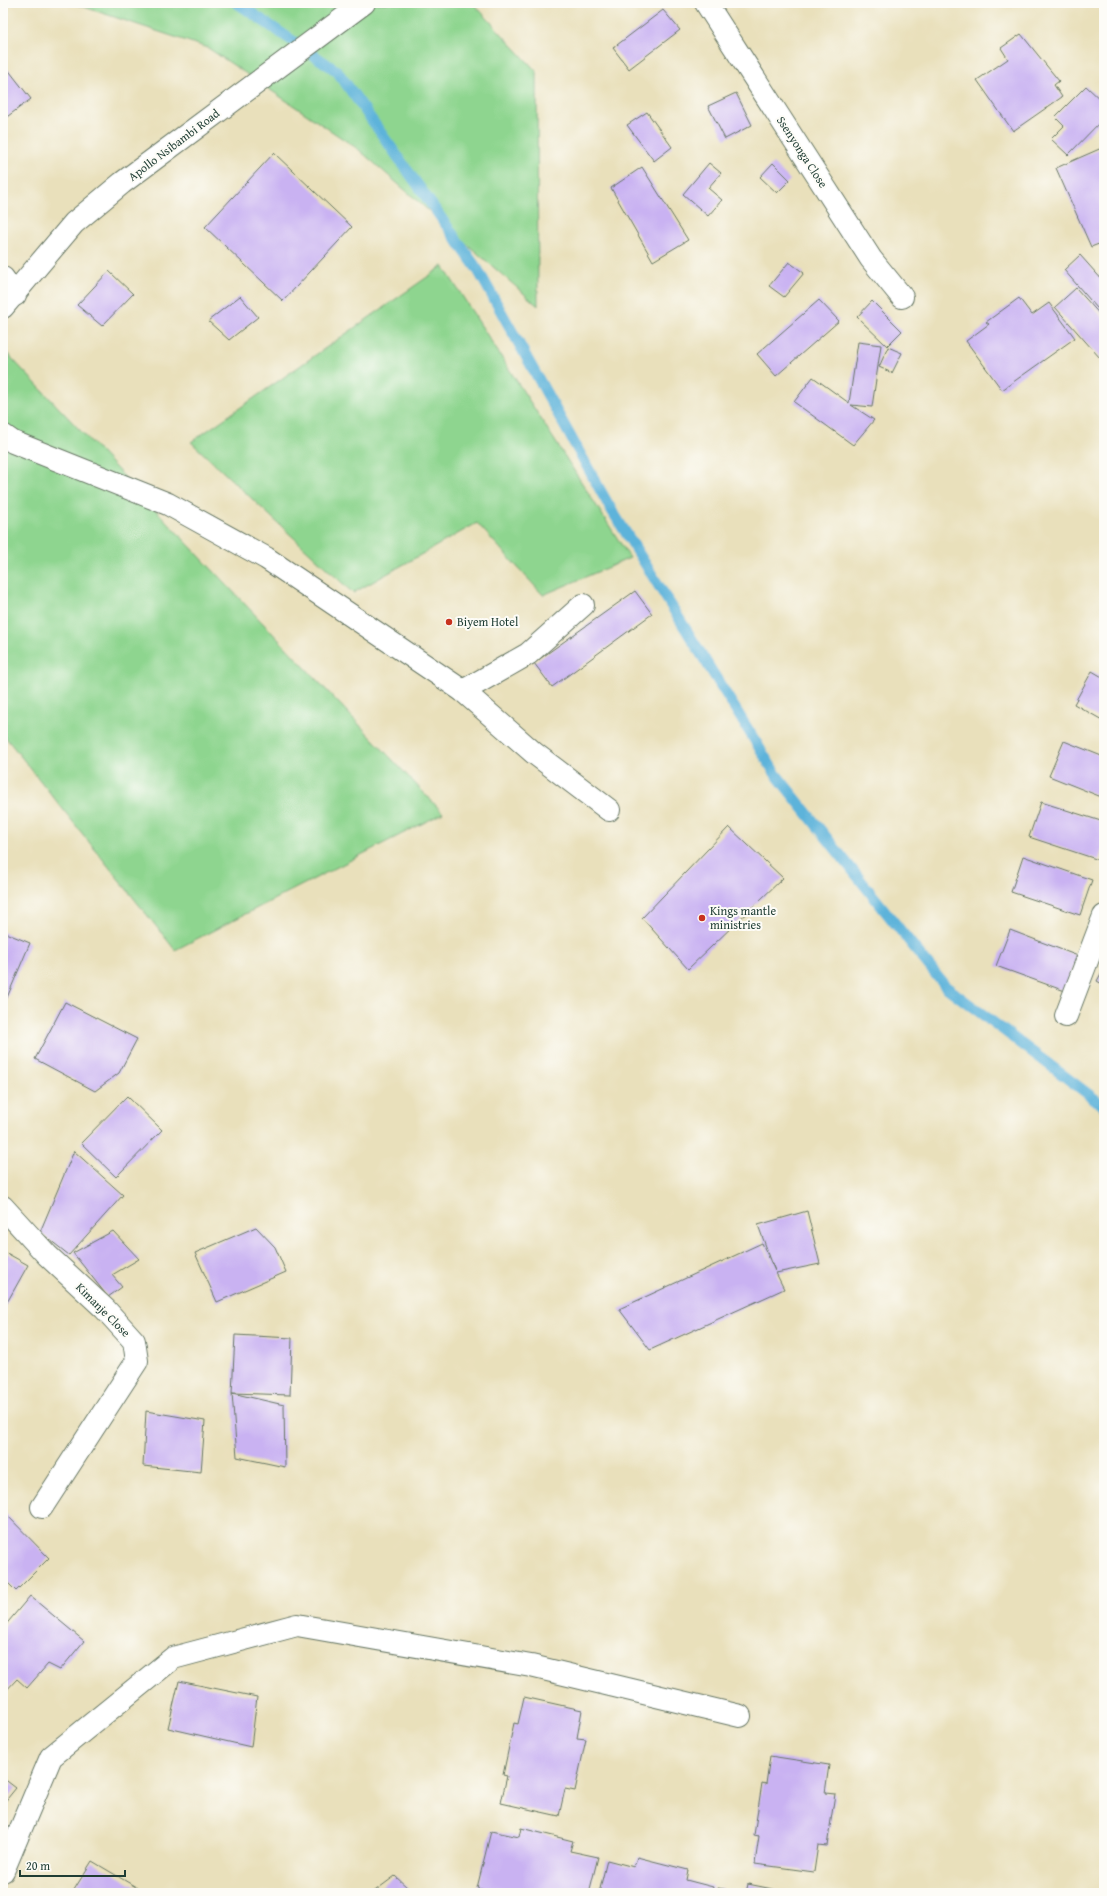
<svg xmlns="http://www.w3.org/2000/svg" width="1107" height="1896" viewBox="0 0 1107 1896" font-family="'Gentium Book Plus',serif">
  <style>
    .green { fill: #8ed58f; stroke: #568962 }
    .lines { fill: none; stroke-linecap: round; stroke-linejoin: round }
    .stream { stroke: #5db3da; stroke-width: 11 }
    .building { fill: #c9b2f2 }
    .minor-casing { stroke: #667663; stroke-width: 24 }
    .minor { stroke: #fff; stroke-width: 22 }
    .poi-dot { fill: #c8321e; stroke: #fdfcf7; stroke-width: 1.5 }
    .labels { text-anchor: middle; stroke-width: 4; stroke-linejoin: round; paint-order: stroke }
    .street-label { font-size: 12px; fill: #1f3d34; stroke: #fdfcf7 }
    .poi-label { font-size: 12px; fill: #1f3d34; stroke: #fdfcf7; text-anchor: start }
  </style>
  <rect width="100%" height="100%" fill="#fdfcf7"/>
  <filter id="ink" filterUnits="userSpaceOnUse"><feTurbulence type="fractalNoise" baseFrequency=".025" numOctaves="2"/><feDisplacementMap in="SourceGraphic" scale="8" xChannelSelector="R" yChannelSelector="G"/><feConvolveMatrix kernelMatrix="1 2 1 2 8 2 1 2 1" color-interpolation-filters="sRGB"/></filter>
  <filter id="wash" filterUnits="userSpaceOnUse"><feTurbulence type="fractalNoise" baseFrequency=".012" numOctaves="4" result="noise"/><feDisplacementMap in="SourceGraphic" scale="16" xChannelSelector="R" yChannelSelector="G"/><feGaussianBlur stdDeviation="0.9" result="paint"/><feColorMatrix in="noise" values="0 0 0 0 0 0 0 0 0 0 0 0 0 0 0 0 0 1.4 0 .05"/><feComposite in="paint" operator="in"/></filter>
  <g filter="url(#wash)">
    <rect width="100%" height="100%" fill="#e9e0bb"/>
    <g class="green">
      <path d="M72 3H473L537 72 538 306 358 149 208 48Z"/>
      <path d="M443 266 630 558 543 595 477 523 353 593 191 442Z"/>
      <path d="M3 349 443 813 175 950 3 734Z"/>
    </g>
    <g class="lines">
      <path class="stream" d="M237 3 337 71 478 270 608 504 775 773 945 986 1104 1106"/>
    </g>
    <g id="blocks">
      <g class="building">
        <path d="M663 10 680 30 629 69 613 48Z"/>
        <path d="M1021 34 1059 81 1054 85 1062 97 1013 131 977 80 1008 59 1001 48Z"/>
        <path d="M3 63 31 99 4 119 3 118Z"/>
        <path d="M1086 86 1104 103V118L1068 155 1051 139 1064 126 1055 117Z"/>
        <path d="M736 93 752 125 725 139 708 106Z"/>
        <path d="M647 112 672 147 654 161 627 125Z"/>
        <path d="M1104 147V242L1091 247 1056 168Z"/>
        <path d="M274 153 352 227 283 301 205 227Z"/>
        <path d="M709 163 721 173 708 188 722 200 708 216 683 194Z"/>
        <path d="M773 163 790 180 777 193 760 177Z"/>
        <path d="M642 167 688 240 653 261 611 188Z"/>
        <path d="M1080 255 1104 282V316L1064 270Z"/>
        <path d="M789 262 804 273 784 297 769 286Z"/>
        <path d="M109 271 133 294 102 326 77 305Z"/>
        <path d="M1076 288 1104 319V354L1100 358 1055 307Z"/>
        <path d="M240 296 258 317 229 340 208 321Z"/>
        <path d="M1019 298 1032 315 1049 303 1075 338 1002 390 966 341 989 324 986 322Z"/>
        <path d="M819 300 839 321 776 376 757 354Z"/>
        <path d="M872 301 902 331 887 346 857 317Z"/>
        <path d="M858 342 881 345 872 407 851 405 874 420 853 445 794 402 813 377 849 403Z"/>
        <path d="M888 347 902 353 892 373 879 367Z"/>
        <path d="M635 591 652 614 552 687 534 663Z"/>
        <path d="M1092 671 1104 678V721L1074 704Z"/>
        <path d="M1064 741 1104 757V798L1049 776Z"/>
        <path d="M1041 802 1104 822V843L1099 860 1029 837Z"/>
        <path d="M729 827 783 878 688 969 642 918Z"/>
        <path d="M1023 856 1092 880 1080 915 1011 892Z"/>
        <path d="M1010 930 1078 956 1065 991 996 966Z"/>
        <path d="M3 932 30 943 3 1007Z"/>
        <path d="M1104 968V985L1097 981Z"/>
        <path d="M65 1002 137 1039 119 1073 95 1091 35 1059Z"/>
        <path d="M127 1096 162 1130 116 1177 81 1143Z"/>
        <path d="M74 1151 123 1195 69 1255 40 1232Z"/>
        <path d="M807 1211 820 1264 776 1273 784 1289 650 1350 619 1309 762 1243 775 1271 758 1225Z"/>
        <path d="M256 1227 275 1247 286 1272 217 1302 195 1253Z"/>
        <path d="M113 1231 139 1259 112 1275 122 1287 108 1297 73 1253Z"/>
        <path d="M3 1251 28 1265 5 1306 3 1305Z"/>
        <path d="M235 1335 292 1338 290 1395 232 1393Z"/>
        <path d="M232 1393 284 1405 285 1467 237 1457Z"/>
        <path d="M146 1411 205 1421 201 1472 143 1466Z"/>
        <path d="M4 1512 49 1558 16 1591 3 1578Z"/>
        <path d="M30 1596 84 1641 60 1670 48 1664 27 1688 17 1679 3 1694V1628Z"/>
        <path d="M179 1681 257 1697 251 1747 168 1728Z"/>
        <path d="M524 1697 582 1710 577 1738 586 1739 575 1791 565 1789 559 1816 501 1803 507 1776 503 1775 514 1723 518 1724Z"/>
        <path d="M770 1756 829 1765 825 1793 835 1794 827 1846 818 1845 814 1872 755 1864 759 1836 754 1835 762 1783 766 1784Z"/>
        <path d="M3 1778 16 1788 3 1804Z"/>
        <path d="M521 1828 573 1841 570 1851 598 1857 589 1893H496L477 1888 491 1831 519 1837Z"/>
        <path d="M637 1857 688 1870 686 1880 713 1887 712 1893H599L607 1860 634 1867Z"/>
        <path d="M92 1861 146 1893H72Z"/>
        <path d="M395 1876 408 1888 403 1893H372Z"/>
        <path d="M748 1884 787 1892V1893H746Z"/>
        <path d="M718 1888 740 1892V1893H717Z"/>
      </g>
    </g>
  </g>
  <g filter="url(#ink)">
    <use href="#blocks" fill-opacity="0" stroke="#667663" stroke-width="1"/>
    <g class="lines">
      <defs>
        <g id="minor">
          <path d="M706 3 871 259 902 297"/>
          <path d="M3 278 15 295"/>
          <path d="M3 307 74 223 122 183 364 3"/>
          <path d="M3 435 13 442 168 504 266 558 463 691 534 753 609 810"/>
          <path d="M463 691 528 654 583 605"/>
          <path d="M1066 1016 1104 916"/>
          <path d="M3 1207 47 1255 105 1309 134 1341 137 1361 42 1507"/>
          <path d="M3 1871 51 1757 173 1658 297 1625 531 1666 740 1716"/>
        </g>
      </defs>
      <use href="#minor" class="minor-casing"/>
      <use href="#minor" class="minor"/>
    </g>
  </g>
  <g class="poi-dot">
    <circle cx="449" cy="622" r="4"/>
    <circle cx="702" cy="918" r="4"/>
  </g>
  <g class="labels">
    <g class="street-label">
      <text transform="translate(174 145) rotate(-37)" y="4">Apollo Nsibambi Road</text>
      <text transform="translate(802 152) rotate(57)" y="4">Ssenyonga Close</text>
      <text transform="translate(103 1310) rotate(45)" y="4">Kimanje Close</text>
    </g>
    <g class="poi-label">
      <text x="457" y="626">Biyem Hotel</text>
      <text x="710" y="915">Kings mantle<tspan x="710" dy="14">ministries</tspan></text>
    </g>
  </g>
  <rect width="1107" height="1896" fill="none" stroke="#fdfcf7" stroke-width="16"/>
  <path d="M20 1870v6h105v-6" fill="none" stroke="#1f3d34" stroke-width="2"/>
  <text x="26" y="1870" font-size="12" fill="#1f3d34" stroke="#fdfcf7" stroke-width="3" paint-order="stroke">20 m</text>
</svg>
